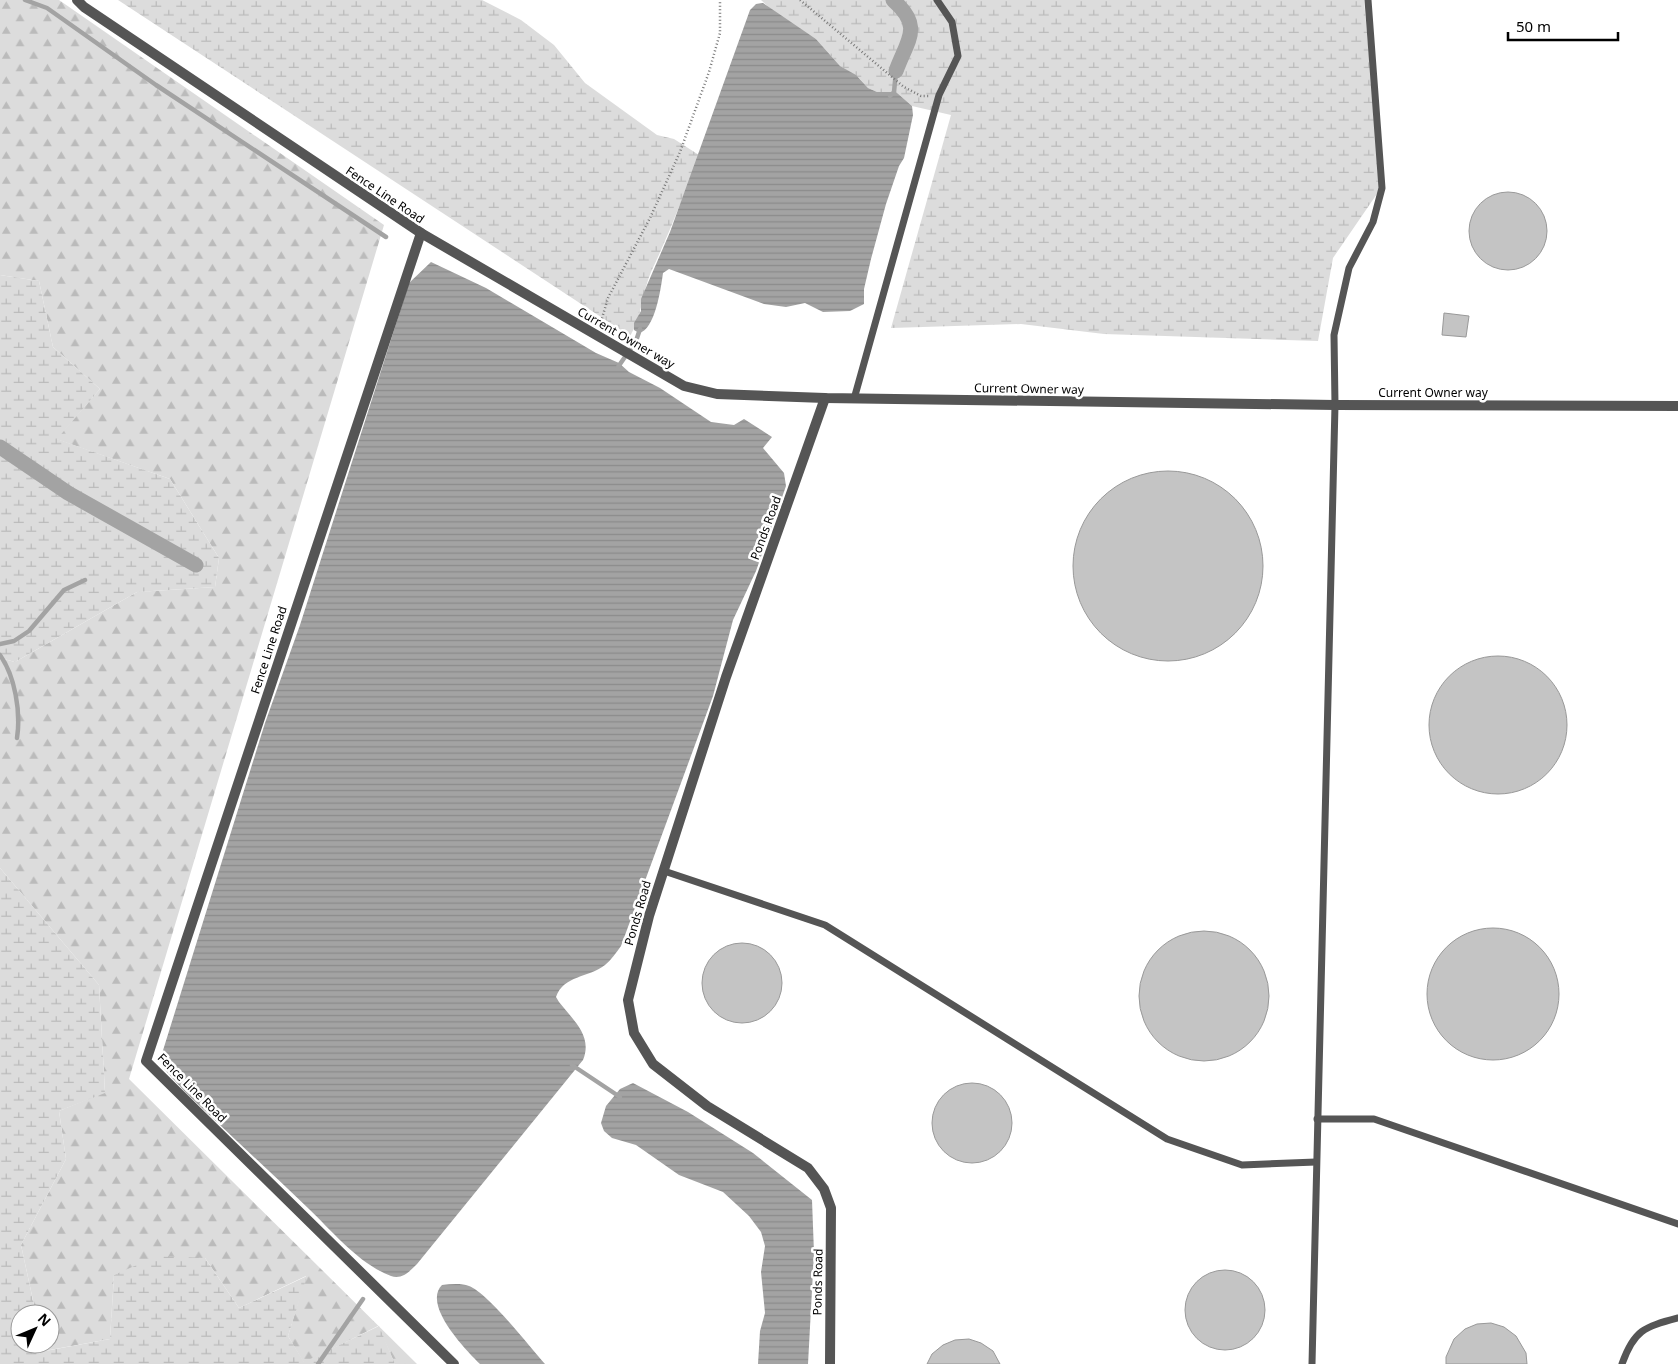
<svg xmlns="http://www.w3.org/2000/svg" width="1678" height="1364" font-family="'Noto Sans',sans-serif">
  <style>
    .forest { fill: url(#forest-firs) }
    .wetland { fill: url(#wetland-marsh) }
    .water { fill: url(#water-rules) }
    .lines { fill: none; stroke-linecap: round; stroke-linejoin: round }
    .stream { stroke: #a3a3a3; stroke-width: 4.5 }
    .canal { stroke: #a3a3a3; stroke-width: 15 }
    .building { fill: #c4c4c4; stroke: #999 }
    .path { stroke: #777; stroke-width: 2.5; stroke-dasharray: 1 2.5; stroke-linecap: butt }
    .lane { stroke: #555; stroke-width: 7 }
    .street { stroke: #555; stroke-width: 10 }
    .labels { text-anchor: middle; stroke-width: 5; stroke-linejoin: round; paint-order: stroke }
    .street-label { font-size: 12px; fill: #000; stroke: #fff }
  </style>
  <defs>
    <pattern id="forest-firs" width="22" height="20" patternUnits="userSpaceOnUse" patternTransform="scale(1.25)"><rect width="22" height="20" fill="#dcdcdc"/><path d="M5 1l3.5 6h-7zM16 11l3.5 6h-7z" fill="#bbb"/></pattern>
    <pattern id="wetland-marsh" width="20" height="14" patternUnits="userSpaceOnUse" patternTransform="scale(1.25)"><rect width="20" height="14" fill="#dcdcdc"/><path d="M1 5h8M5 5V1M11 12h8M15 12V8" fill="none" stroke="#bbb"/></pattern>
    <pattern id="water-rules" width="6" height="5" patternUnits="userSpaceOnUse" patternTransform="scale(1.25)"><rect width="6" height="5" fill="#a3a3a3"/><path d="M0 2.5h6" fill="none" stroke="#8b8b8b"/></pattern>
  </defs>
  <rect width="100%" height="100%" fill="#fff"/>
  <!-- forest -->
  <path class="forest" d="M0 0H59L384 225 129 1079 417 1364H395L378 1326 304 1363 288 1336 306 1276 239 1308 205 1258 114 1275 110 1339 44 1351 43 1344H50V1314H36L21 1245 66 1159 59 1111 105 1092 99 985 0 868V658L15 662 137 592 215 587 219 558 170 479 56 439 100 389 53 347 39 281 0 275Z"/>
  <!-- wetland -->
  <g class="wetland">
    <path d="M118 0H482L521 20 554 45 585 83 657 135 674 139 699 155C684 195 669 234 651 272 642 293 642 317 630 336Z"/>
    <path d="M761 0H1364L1381 188 1333 258 1318 341 1104 334 1021 324 891 328 951 115 912 106 896 92H877L868 88 859 78 840 66 816 39 773 11Z"/>
    <path d="M0 275 39 281 53 347 100 389 57 439 170 479 219 558 215 587 137 592 15 662 0 658Z"/>
    <path d="M0 868 99 985 105 1093 59 1111 66 1159 21 1245 36 1314H20V1344H43L45 1351 110 1339 114 1275 157 1256 205 1258 239 1308 307 1276 288 1336 304 1362 379 1326 395 1364H0Z"/>
  </g>
  <!-- water -->
  <g class="water">
    <path d="M763 3 816 39 840 66 856 75 868 88 877 92H896L912 106 913 115 904 158 899 166 886 204 871 259 864 289V304L850 311 823 312 805 303 786 307 764 304 669 269 663 273C661 288 655 330 639 333L634 330V323L641 311V299L670 232 750 10 756 4Z"/>
    <path d="M431 262 486 288 596 353 619 363 629 372 660 388 711 422 734 425 744 419 772 437 763 448 784 473 786 486 756 571 733 620 713 696 621 946C616 953 611 960 605 965 588 978 564 975 556 997L559 1002C573 1020 593 1036 583 1060L417 1264C410 1271 402 1280 391 1276 359 1264 333 1232 309 1209 268 1170 227 1132 186 1093L165 1070 160 1060 265 723 300 625 409 283Z"/>
    <path d="M633 1083 688 1112 753 1153 812 1200 814 1253 808 1364H758L760 1331 765 1313 761 1272 765 1246 761 1232 749 1216 723 1192 679 1175 636 1145 612 1138 604 1131 601 1123 606 1106 620 1089Z"/>
    <path d="M442 1285C451 1284 461 1283 469 1286 488 1293 529 1346 545 1364H480C466 1350 422 1305 442 1285Z"/>
  </g>
  <g class="lines">
    <!-- stream -->
    <g class="stream">
      <path d="M25 0 47 8 156 85 386 237"/>
      <path d="M890 96 894 92 896 71"/>
      <path d="M618 367 636 341 640 329"/>
      <path d="M0 451 2 449"/>
      <path d="M0 644 14 641 29 631 64 590 85 580"/>
      <path d="M0 655C15 676 21 712 17 738"/>
      <path d="M572 1065 620 1097"/>
      <path d="M318 1364 363 1299"/>
    </g>
    <!-- canal -->
    <g class="canal">
      <path d="M893 0C924 27 907 40 896 71"/>
      <path d="M0 447 68 493 196 565"/>
    </g>
  </g>
  <!-- building -->
  <g class="building">
    <circle cx="1508" cy="231" r="39"/>
    <path d="M1444 313 1469 316 1466 337 1442 335Z"/>
    <circle cx="1168" cy="566" r="95"/>
    <circle cx="1498" cy="725" r="69"/>
    <circle cx="1493" cy="994" r="66"/>
    <circle cx="1204" cy="996" r="65"/>
    <circle cx="742" cy="983" r="40"/>
    <circle cx="972" cy="1123" r="40"/>
    <circle cx="1225" cy="1310" r="40"/>
    <path d="M1491 1323 1504 1327 1516 1336 1526 1353 1527 1364H1446V1357L1454 1339 1465 1329 1477 1324Z"/>
    <path d="M969 1339 981 1343 993 1351 1000 1364H927L932 1354 943 1345 955 1340Z"/>
  </g>
  <g class="lines">
    <!-- path -->
    <g class="path">
      <path d="M800 0 904 87 921 96H929"/>
      <path d="M600 325 608 298 650 218 680 152 709 72 720 33V0"/>
    </g>
    <!-- lane -->
    <g class="lane">
      <path d="M854 399 939 95 958 56 952 22 937 0"/>
      <path d="M664 871 825 925 1167 1139 1242 1165 1316 1162"/>
      <path d="M1317 1119H1374L1678 1224"/>
      <path d="M1312 1364 1335 405 1334 335 1349 268 1373 222 1382 188 1368 0"/>
      <path d="M1622 1364C1634 1330 1644 1327 1678 1318"/>
    </g>
    <!-- street -->
    <g class="street">
      <path d="M77 0 84 7 421 233 146 1061 454 1364"/>
      <path d="M421 233 684 386 717 394 825 398 1335 405 1678 406"/>
      <path d="M825 398 726 677 649 916 628 1000 634 1033 653 1064 707 1106 808 1168 824 1189 831 1208 830 1364"/>
    </g>
  </g>
  <g class="labels">
    <!-- street labels -->
    <g class="street-label">
      <text transform="translate(385 195) rotate(34)" y="4">Fence Line Road</text>
      <text transform="translate(626 338) rotate(30)" y="4">Current Owner way</text>
      <text transform="translate(1029 389) rotate(1)" y="4">Current Owner way</text>
      <text x="1433" y="397">Current Owner way</text>
      <text transform="translate(766 528) rotate(-70)" y="4">Ponds Road</text>
      <text transform="translate(269 650) rotate(-72)" y="4">Fence Line Road</text>
      <text transform="translate(638 913) rotate(-74)" y="4">Ponds Road</text>
      <text transform="translate(192 1088) rotate(45)" y="4">Fence Line Road</text>
      <text transform="translate(818 1282) rotate(-89)" y="4">Ponds Road</text>
    </g>
  </g>
  <!-- north arrow -->
  <g transform="translate(35 1329) rotate(46)"><circle r="24" fill="#ffffff" stroke="#999999"/>
  <path d="M0-4L9 19L0 12L-9 19Z" fill="#000000"/>
  <text y="-8" font-size="14" font-weight="bold" text-anchor="middle" fill="#000000">N</text>
  </g>
  <!-- scale -->
  <path d="M1508 32v8h110v-8" fill="none" stroke="#000000" stroke-width="2.5"/>
  <text x="1516" y="32" font-size="15" fill="#000000" stroke="#ffffff" stroke-width="4" paint-order="stroke">50 m</text>
</svg>
